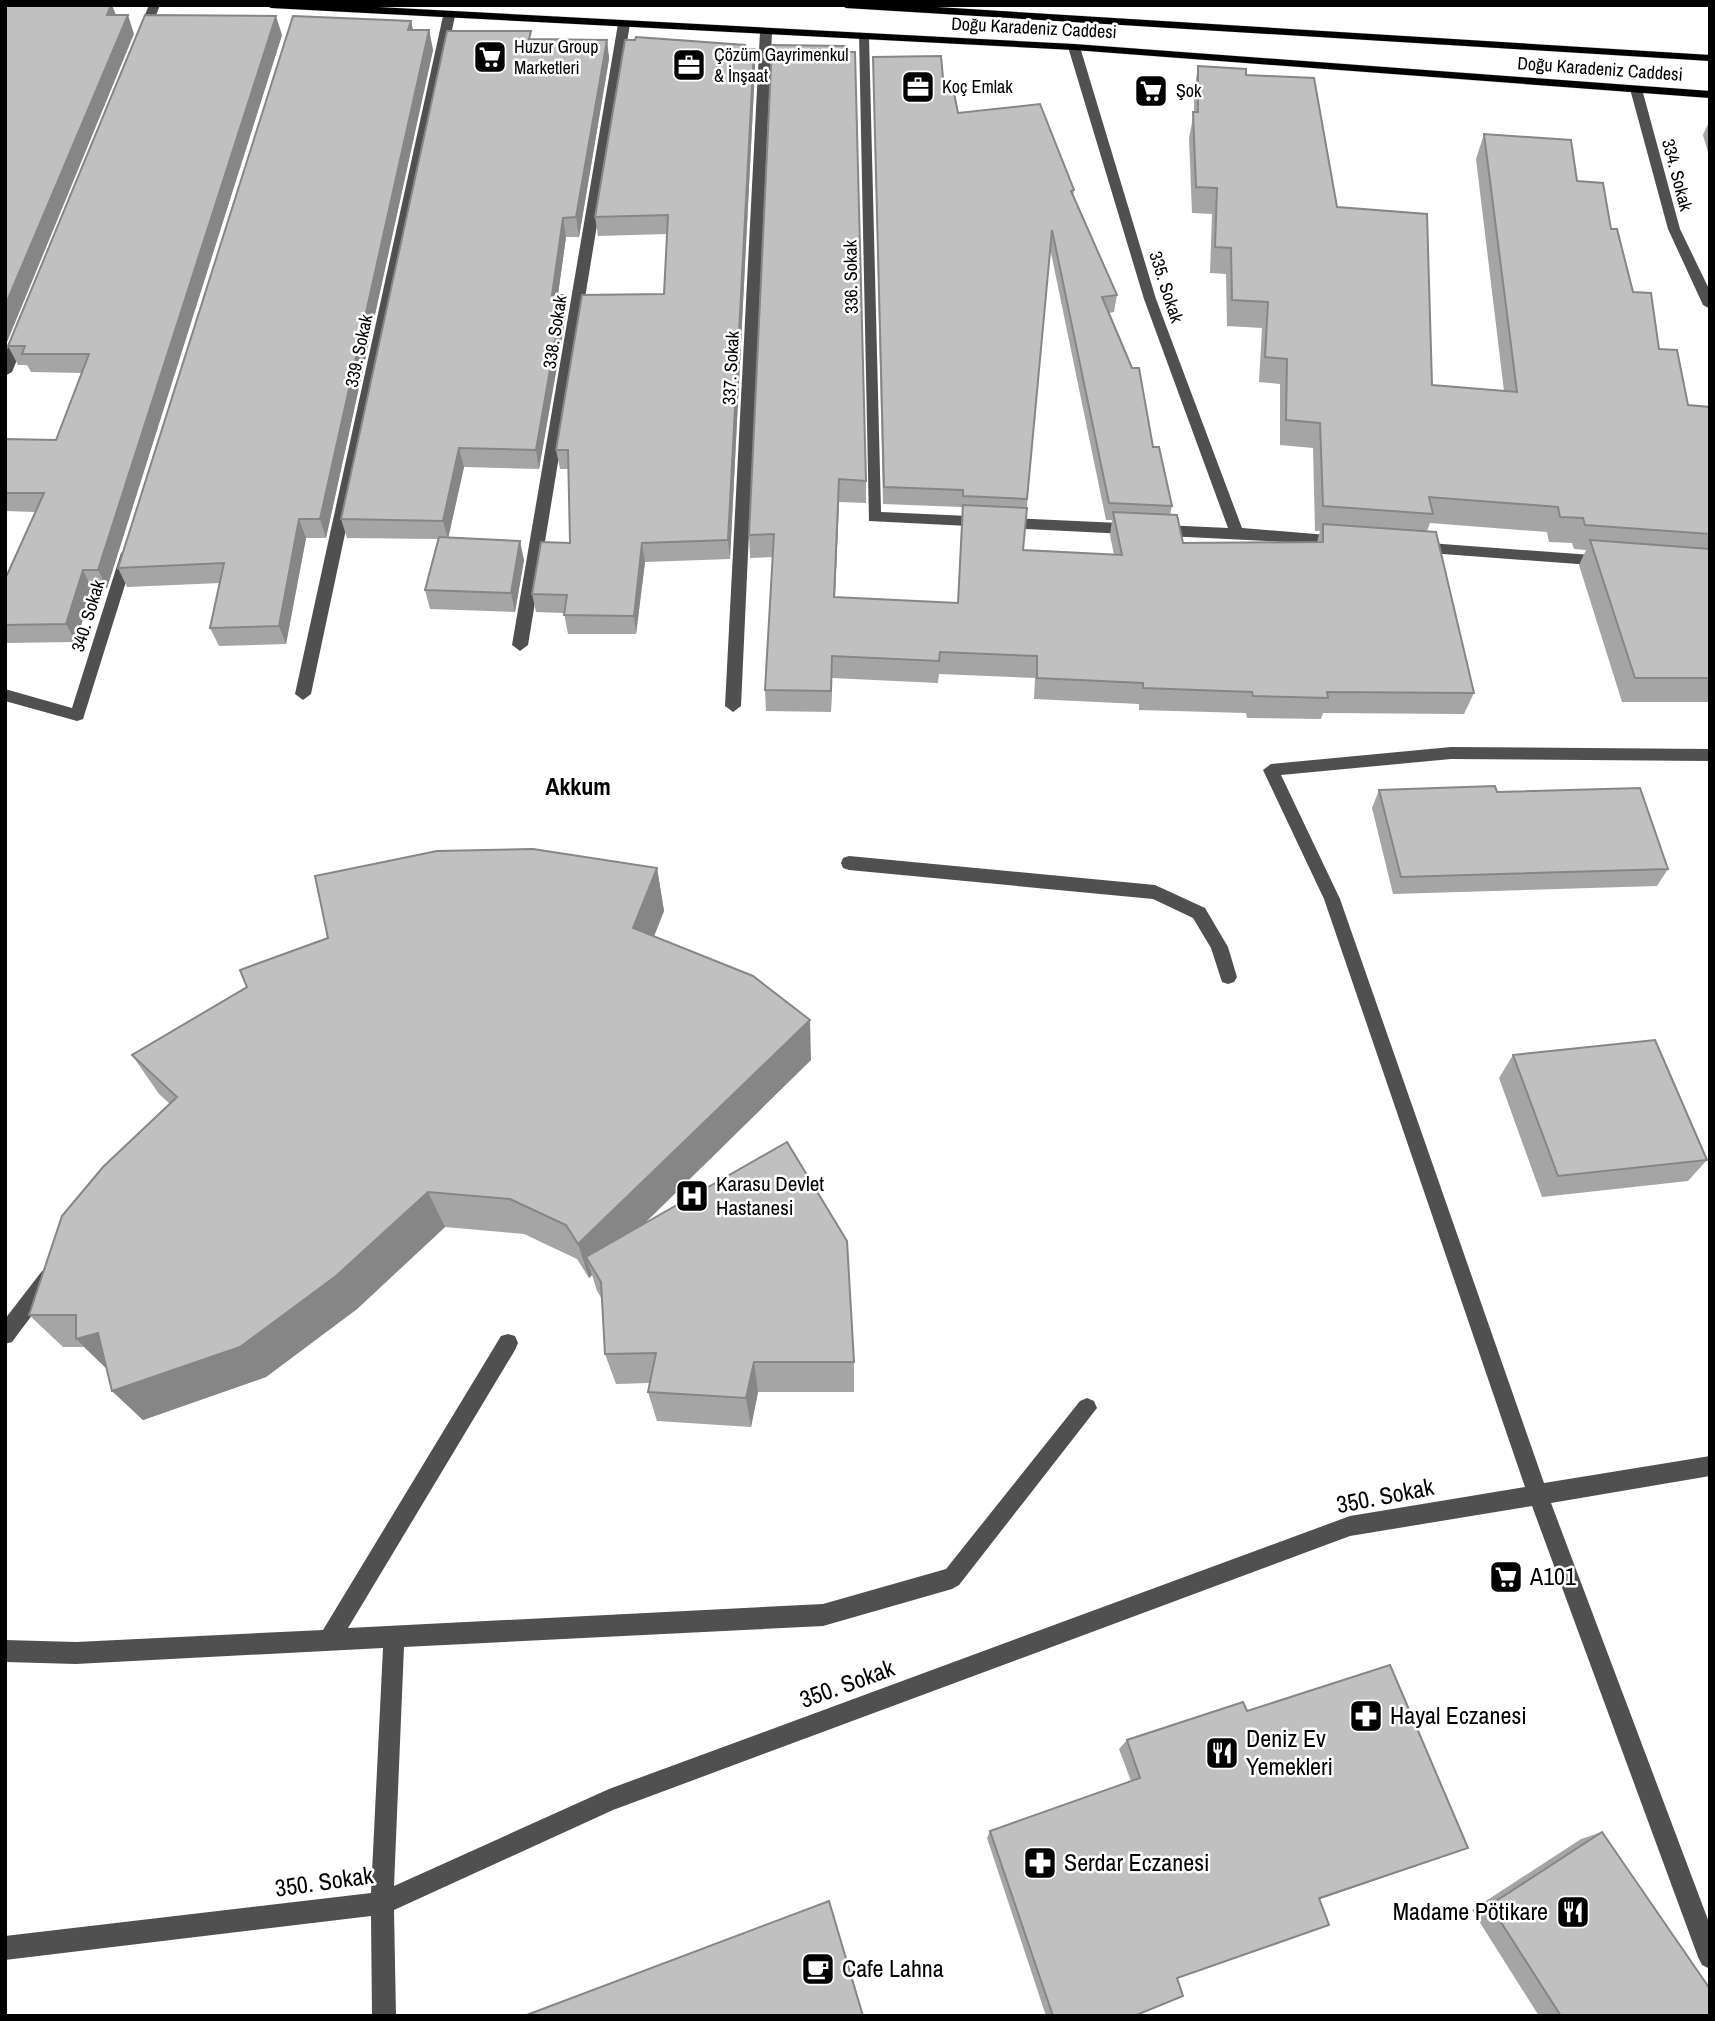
<svg xmlns="http://www.w3.org/2000/svg" width="1715" height="2021" font-family="'Archivo Narrow',sans-serif">
  <style>
    .lines { fill: none; stroke-linecap: round; stroke-linejoin: round }
    .major-casing { stroke: #dbdbdb; stroke-width: 1 }
    .minor { fill: #505050; fill-rule: evenodd }
    .major { fill: #000; fill-rule: evenodd }
    .wall { fill: #a5a5a5; fill-rule: evenodd }
    .shaded-wall { fill: #868686 }
    .building { fill: #c0c0c0; stroke: #868686; stroke-width: 2 }
    .labels { text-anchor: middle; stroke-width: 5; stroke-linejoin: round; paint-order: stroke }
    .far-street-label { font-size: 18px; fill: #000; stroke: #fff }
    .far-poi-label { font-size: 18px; fill: #000; stroke: #fff; text-anchor: start }
    .poi-label { font-size: 21px; fill: #000; stroke: #fff; text-anchor: start }
    .quarter-label { font-size: 24px; font-weight: bold; fill: #000; stroke: #fff }
    .near-street-label { font-size: 24px; fill: #000; stroke: #fff }
    .near-poi-label { font-size: 24px; fill: #000; stroke: #fff; text-anchor: start }
  </style>
  <rect width="100%" height="100%" fill="#fff"/>
  <g class="lines">
    <defs>
      <g id="major">
        <path d="M266 5H340L1074 44 1710 91V98L1074 50 271 8Z"/>
        <path d="M841 5H904L1710 55V61L846 8Z"/>
      </g>
    </defs>
    <!-- major casing -->
    <use href="#major" class="major-casing"/>
    <!-- minor -->
    <g class="minor">
      <path d="M149 5H160L149 34 139 36 137 34Z"/>
      <path d="M449 13 455 16 311 694 303 700 295 694 443 16Z"/>
      <path d="M624 21 630 24 528 645 520 651 512 645 618 24Z"/>
      <path d="M766 29 772 32 741 706 733 712 725 706 760 32Z"/>
      <path d="M859 34 869 36 881 512 1228 528 1144 299 1068 47 1074 44 1080 47 1156 299 1242 528 1340 536 1345 537 1347 541 1345 545 869 521Z"/>
      <path d="M1636 86 1642 89 1680 229 1710 291V309L1703 305 1668 229 1630 89Z"/>
      <path d="M21 329 28 333 12 372 5 376C5 362 5 335 21 329Z"/>
      <path d="M1416 542 1605 556 1612 561 1605 566 1416 552 1409 547Z"/>
      <path d="M128 548 135 553 83 719 77 721 5 701V689L72 708 121 553Z"/>
      <path d="M1451 747 1710 749V761L1451 759 1281 775 1340 899 1544 1483 1710 1456V1476L1551 1503 1710 1925V1969L1702 1965 1698 1957 1532 1506 1350 1536 613 1810 394 1910 396 2016H372L371 1916 5 1960V1936L371 1893 383 1648 76 1664 5 1662V1640L76 1642 323 1630 501 1336 508 1334 515 1336 518 1343 515 1350 348 1628 823 1604 946 1569 1080 1401 1087 1398 1094 1401 1097 1408 959 1585 952 1589 823 1626 404 1647 394 1886 609 1789 1350 1516 1525 1487 1324 899 1263 770 1271 764Z"/>
      <path d="M849 856 1155 885 1205 908 1228 947 1237 977 1234 982 1228 984 1222 982 1211 948 1193 918 1153 899 849 870 843 868 841 863 843 858Z"/>
      <path d="M49 1268 56 1271 59 1277 56 1283 12 1342 5 1344V1319L42 1271Z"/>
    </g>
    <!-- major -->
    <use href="#major" class="major"/>
  </g>
  <!-- wall -->
  <g class="wall">
    <path d="M411 21 413 30H429L433 50 326 538H306L286 644 219 646 210 628 220 583 127 587 118 568Z"/>
    <path d="M282 35 107 588 92 589 76 642 5 643V575H7L35 512 5 511V439L56 440 82 373 31 372 27 365H18L8 346Z"/>
    <path d="M532 39 607 40 609 59 579 237H566L558 295H563L566 315 539 469 464 467 448 538 524 560 515 612 430 609 425 590 438 539 347 538 341 519Z"/>
    <path d="M745 45V49H754L755 68 730 559 645 562 636 634H568L564 613 536 612 532 594 570 543 568 469H560L556 450 664 294 667 234 598 236 595 217Z"/>
    <path d="M772 45 866 481V503L839 502 835 597 958 603 962 507 883 504 873 57 944 89 958 113 1074 190 1073 197 1117 295 1114 312 1109 313 1172 506 1170 515 1183 543 1317 542 1320 531H1315L1313 448 1280 445V384L1259 382 1262 328 1227 326 1226 274 1210 273 1212 214 1192 213 1189 138 1194 112V92L1198 66 1246 75 1337 207 1432 385 1504 391 1476 159 1484 134 1577 181 1611 229 1633 292 1659 349 1688 405 1710 407V702H1622L1579 565 1586 550 1574 549 1572 543 1549 542 1547 532 1430 523 1427 531 1474 693 1464 714 1323 713 1321 719 1247 718 1246 713 1139 710V704L1034 699 1035 678 939 674 938 683 832 678 831 712 766 711 765 690 773 557 750 558 749 535ZM1050 248 1106 520H1112L1110 535 1114 555 1023 550Z"/>
    <path d="M1710 120V159L1703 135Z"/>
    <path d="M1379 790 1497 792 1668 869 1657 886 1393 894 1372 808Z"/>
    <path d="M657 868 664 911 654 936 811 1060 643 1224 854 1362V1392H758L751 1427 657 1421 648 1392 649 1383 616 1384 605 1354 602 1299 597 1291 592 1275 589 1278 577 1259 524 1234 445 1227 357 1309 266 1377 143 1420 112 1391 106 1368 84 1347H63L29 1315 170 1104 159 1094 132 1055Z"/>
    <path d="M1513 1055 1707 1160 1688 1181 1542 1197 1499 1078Z"/>
    <path d="M1247 1711 1468 1848 1319 1899 1177 1978 1134 2016H1046L987 1838 990 1831 1131 1781 1119 1749 1127 1740Z"/>
    <path d="M1602 1832 1710 2016H1539L1472 1910 1581 1839Z"/>
  </g>
  <!-- shaded-wall -->
  <g class="shaded-wall">
    <path d="M111 5H112L119 23 107 15Z"/>
    <path d="M128 15 134 34 5 347V306Z"/>
    <path d="M276 16 282 35 107 588 98 570Z"/>
    <path d="M411 21 415 41 408 30Z"/>
    <path d="M429 30 433 50 326 538 320 519Z"/>
    <path d="M607 40 609 59 579 237 576 217Z"/>
    <path d="M754 49 755 68 730 559 728 540Z"/>
    <path d="M563 218 566 237 555 315 552 295Z"/>
    <path d="M563 295 566 315 539 469 536 450Z"/>
    <path d="M459 448 464 467 448 539 443 521Z"/>
    <path d="M839 479V502L834 619V597Z"/>
    <path d="M299 519 306 538 286 644 279 626Z"/>
    <path d="M520 541 524 560 515 612 511 593Z"/>
    <path d="M642 543 645 562 636 634 634 616Z"/>
    <path d="M83 570 92 589 76 642 66 624Z"/>
    <path d="M832 656V678L831 712V691Z"/>
    <path d="M657 868 664 911 641 969 633 928Z"/>
    <path d="M810 1020 811 1060 595 1272 586 1257 592 1275 589 1278 578 1244Z"/>
    <path d="M428 1192 445 1227 357 1309 266 1377 143 1420 112 1391Z"/>
    <path d="M98 1333 108 1370 76 1339Z"/>
    <path d="M754 1362 758 1392 751 1427 746 1398Z"/>
    <path d="M1468 1848 1452 1854 1306 1904 1319 1898Z"/>
  </g>
  <!-- building -->
  <g class="building">
    <path d="M5 5H111L107 15H128L5 306Z"/>
    <path d="M145 15 276 16 98 570H83L66 624 5 625V575H7L44 493H5V439L56 440 89 354H22L25 346H8Z"/>
    <path d="M293 16 411 21 408 30H429L320 519H299L279 626 210 628 224 563 118 568Z"/>
    <path d="M447 31H531L529 39 607 40 576 217 563 218 552 295H563L536 450 459 448 443 521 341 519Z"/>
    <path d="M636 37 745 45 744 49H754L728 540 642 543 634 616 564 615 567 595 532 594 541 542 570 543 568 450H556L582 295 664 294 668 215 595 217 625 40H635Z"/>
    <path d="M772 45 845 46V52H855L866 481 839 479 834 597 958 603 963 505 1027 508 1023 550 1122 555 1113 512 1177 515 1183 543 1323 542V524L1436 532 1474 693 1327 692 1328 698 1253 696 1252 692 1143 688V683L1037 678V656L940 652 939 661 832 656 831 691 765 690 774 534 749 535Z"/>
    <path d="M941 56 944 89 953 88 958 113 1040 104 1074 190 1071 191 1117 295 1102 297 1132 368H1139L1153 447H1159L1172 506 1109 503 1052 230 1027 499 963 496V490L884 487 873 57Z"/>
    <path d="M1198 66 1246 69V75L1314 78 1337 207 1427 214 1432 385 1517 392 1484 134 1571 140 1577 181 1603 183 1611 229H1617L1633 292 1651 293 1659 349 1677 350 1688 405 1710 407V534L1585 525 1583 518 1560 517 1558 507 1429 497 1433 514 1323 506 1320 423 1286 420 1287 359 1265 357 1268 302 1232 300 1231 248 1215 247 1217 188 1196 187 1193 112H1198Z"/>
    <path d="M439 537 520 541 511 593 425 590Z"/>
    <path d="M1590 540 1710 549V678H1635Z"/>
    <path d="M1495 786 1497 792 1640 788 1668 869 1401 877 1379 790Z"/>
    <path d="M533 849 657 868 633 928 753 976 810 1020 578 1244 566 1225 510 1199 428 1192 336 1276 240 1347 112 1391 98 1333 76 1339V1315H29L62 1216 103 1167 177 1097 132 1055 247 987 240 970 328 938 315 876 437 851Z"/>
    <path d="M1655 1040 1707 1160 1558 1176 1513 1055Z"/>
    <path d="M787 1142 847 1241 854 1362H754L746 1398 648 1392 656 1353 605 1354 601 1282 586 1257Z"/>
    <path d="M1390 1665 1468 1848 1319 1898 1329 1925 1177 1978 1183 1996 1134 2016H1053L990 1831 1140 1778 1127 1740 1243 1702 1247 1711Z"/>
    <path d="M1602 1832 1710 1989V2016H1561L1490 1905Z"/>
    <path d="M829 1901 863 2016H524Z"/>
  </g>
  <!-- icons -->
  <defs>
    <symbol id="supermarket-square" viewBox="-11 -11 22 22"><rect x="-9" y="-9" width="18" height="18" rx="4" fill="#000" stroke="#fff"/><path d="M-6-5.5h2.5l.6 2H6L4.5 2H-2.5L-4.4-4H-6ZM-1.5 3.2a1.3 1.3 0 1 0 .1 0ZM3 3.2a1.3 1.3 0 1 0 .1 0Z" fill="#fff"/></symbol>
    <symbol id="office-square" viewBox="-11 -11 22 22"><rect x="-9" y="-9" width="18" height="18" rx="4" fill="#000" stroke="#fff"/><path d="M-6-3h4V-5.5h4V-3h4V5H-6ZM-1-4.5V-3h2v-1.5ZM-6 0V1H6V0Z" fill="#fff"/></symbol>
    <symbol id="hospital-square" viewBox="-11 -11 22 22"><rect x="-9" y="-9" width="18" height="18" rx="4" fill="#000" stroke="#fff"/><path d="M-5-5h3v3.5h4V-5h3V5h-3V1.5h-4V5h-3Z" fill="#fff"/></symbol>
    <symbol id="pharmacy-square" viewBox="-11 -11 22 22"><rect x="-9" y="-9" width="18" height="18" rx="4" fill="#000" stroke="#fff"/><path d="M-2-6h4v4h4v4h-4v4h-4v-4h-4v-4h4Z" fill="#fff"/></symbol>
    <symbol id="restaurant-square" viewBox="-11 -11 22 22"><rect x="-9" y="-9" width="18" height="18" rx="4" fill="#000" stroke="#fff"/><path d="M-5-6h1v4h1v-4h1v4h1v-4h1v5L-1.5 .5V6h-2V.5L-5-1ZM5-6V6H3V1.5H1.5Q1.5-4 5-6Z" fill="#fff"/></symbol>
    <symbol id="cafe-square" viewBox="-11 -11 22 22"><rect x="-9" y="-9" width="18" height="18" rx="4" fill="#000" stroke="#fff"/><path d="M-5.5-4.5H6V0H3Q3 3.5 0 3.5H-2.5Q-5.5 3.5-5.5 0ZM3-3.2v2h1.7v-2ZM-6 4.5H4V6H-6Z" fill="#fff"/></symbol>
  </defs>
  <g fill-rule="evenodd">
    <use href="#supermarket-square" x="471" y="38" width="38" height="38"/>
    <use href="#office-square" x="670" y="46" width="38" height="38"/>
    <use href="#office-square" x="899" y="68" width="38" height="38"/>
    <use href="#supermarket-square" x="1132" y="72" width="38" height="38"/>
    <use href="#hospital-square" x="673" y="1177" width="38" height="38"/>
    <use href="#supermarket-square" x="1487" y="1558" width="38" height="38"/>
    <use href="#pharmacy-square" x="1347" y="1697" width="38" height="38"/>
    <use href="#restaurant-square" x="1203" y="1734" width="38" height="38"/>
    <use href="#pharmacy-square" x="1021" y="1844" width="38" height="38"/>
    <use href="#restaurant-square" x="1554" y="1893" width="38" height="38"/>
    <use href="#cafe-square" x="799" y="1950" width="38" height="38"/>
  </g>
  <g class="labels">
    <!-- far-street labels -->
    <g class="far-street-label">
      <text transform="translate(1034 28) rotate(3)" y="6">Doğu Karadeniz Caddesi</text>
      <text transform="translate(1600 69) rotate(4)" y="6">Doğu Karadeniz Caddesi</text>
      <text transform="translate(1677 175) rotate(75)" y="6">334. Sokak</text>
      <text transform="translate(851 277) rotate(-91)" y="6">336. Sokak</text>
      <text transform="translate(1166 287) rotate(72)" y="6">335. Sokak</text>
      <text transform="translate(555 332) rotate(-81)" y="6">338. Sokak</text>
      <text transform="translate(359 351) rotate(-78)" y="6">339. Sokak</text>
      <text transform="translate(731 368) rotate(-87)" y="6">337. Sokak</text>
      <text transform="translate(88 616) rotate(-73)" y="6">340. Sokak</text>
    </g>
    <!-- far-poi labels -->
    <g class="far-poi-label">
      <text x="514" y="53">Huzur Group<tspan x="514" dy="21">Marketleri</tspan></text>
      <text x="714" y="61">Çözüm Gayrimenkul<tspan x="714" dy="21">&amp; İnşaat</tspan></text>
      <text x="942" y="93">Koç Emlak</text>
      <text x="1176" y="97">Şok</text>
    </g>
    <!-- poi labels -->
    <g class="poi-label">
      <text x="716" y="1191">Karasu Devlet<tspan x="716" dy="24">Hastanesi</tspan></text>
    </g>
    <!-- quarter labels -->
    <g class="quarter-label">
      <text x="578" y="795">Akkum</text>
    </g>
    <!-- near-street labels -->
    <g class="near-street-label">
      <text transform="translate(1385 1496) rotate(-11)" y="8">350. Sokak</text>
      <text transform="translate(847 1684) rotate(-20)" y="8">350. Sokak</text>
      <text transform="translate(324 1882) rotate(-8)" y="8">350. Sokak</text>
    </g>
    <!-- near-poi labels -->
    <g class="near-poi-label">
      <text x="1530" y="1585">A101</text>
      <text x="1390" y="1724">Hayal Eczanesi</text>
      <text x="1246" y="1747">Deniz Ev<tspan x="1246" dy="28">Yemekleri</tspan></text>
      <text x="1064" y="1871">Serdar Eczanesi</text>
      <text x="1548" y="1920" text-anchor="end">Madame Pötikare</text>
      <text x="842" y="1977">Cafe Lahna</text>
    </g>
  </g>
  <!-- border -->
  <rect width="1715" height="2021" fill="none" stroke="#000000" stroke-width="14"/>
</svg>
